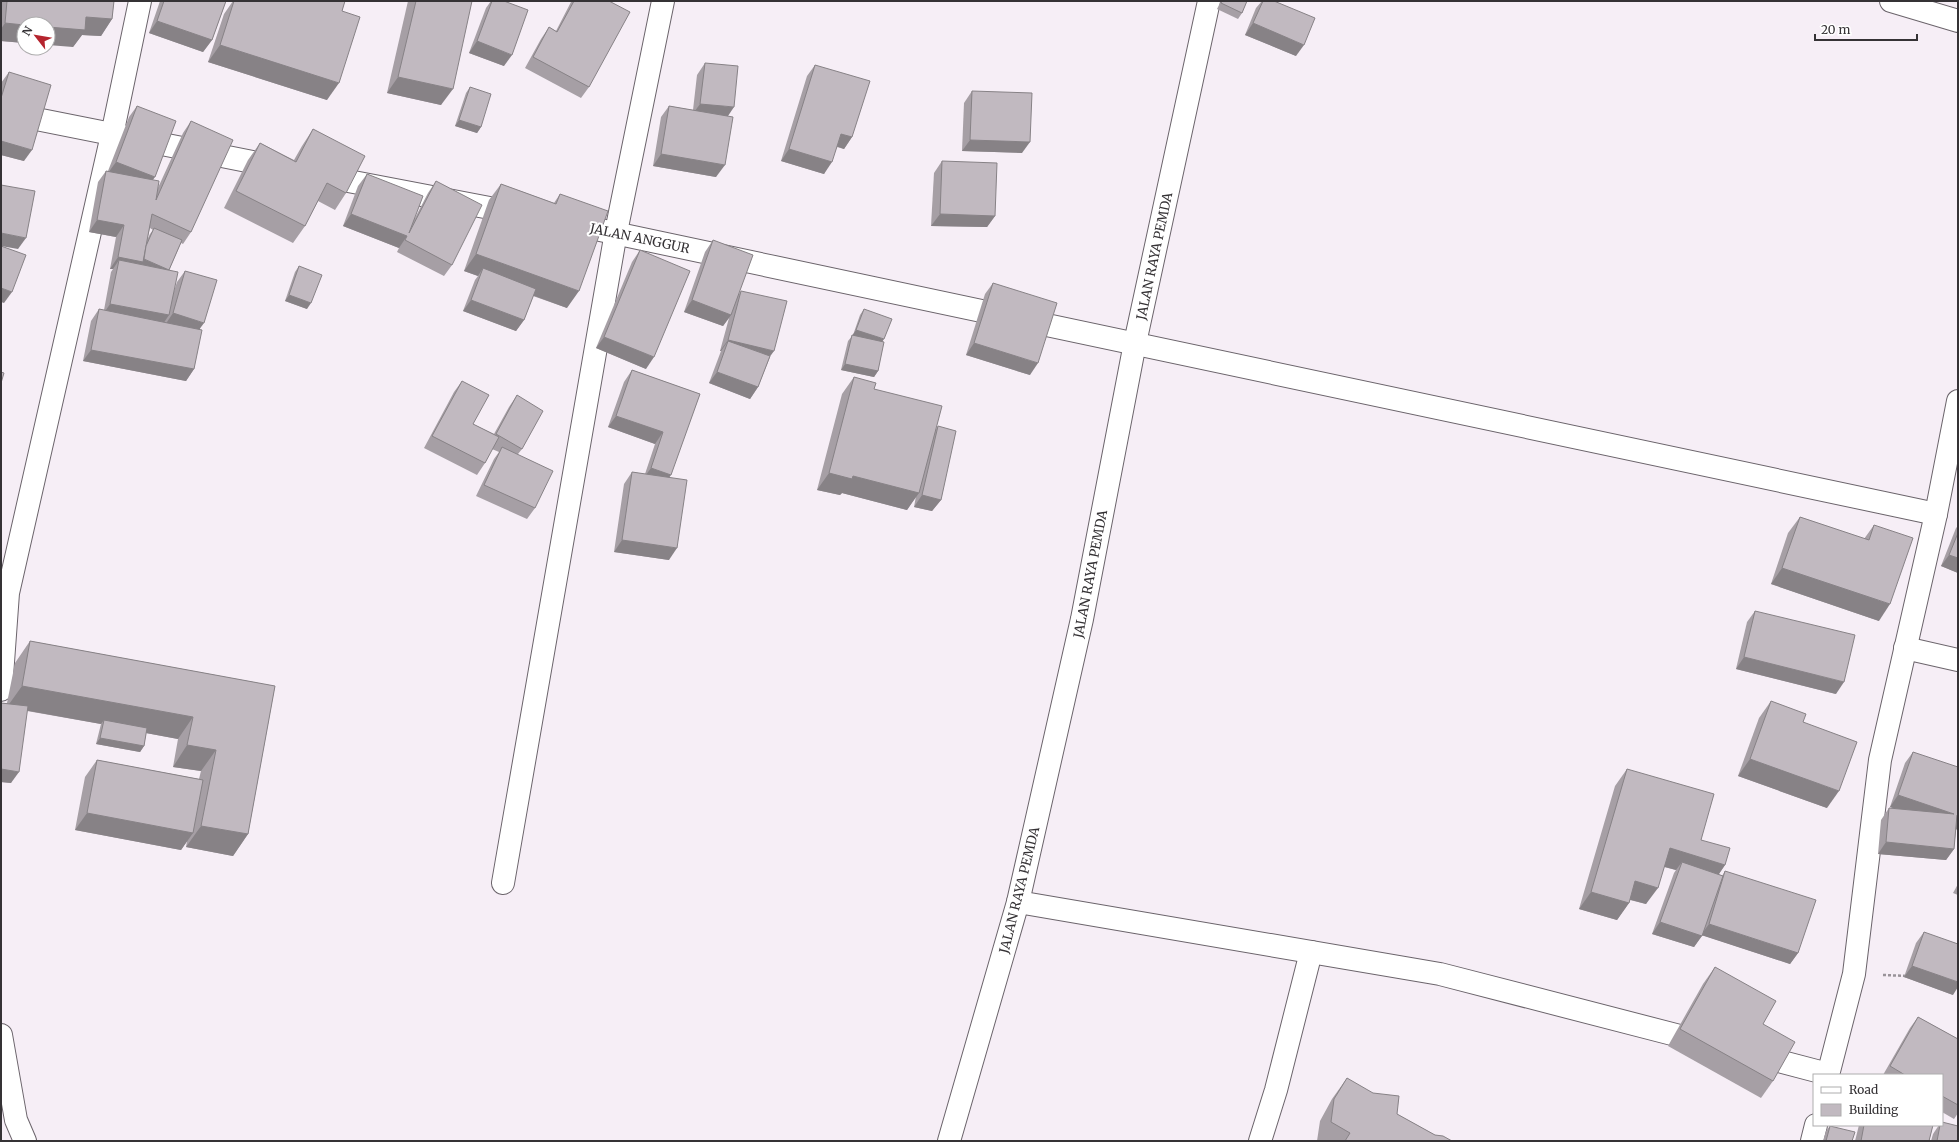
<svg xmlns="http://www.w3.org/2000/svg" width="1959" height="1142" font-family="Merriweather,serif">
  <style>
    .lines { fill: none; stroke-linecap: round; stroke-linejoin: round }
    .street-casing { stroke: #6b646b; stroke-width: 24 }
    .secondary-casing { stroke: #6b646b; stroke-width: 24 }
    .path { stroke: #999399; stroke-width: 2.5; stroke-dasharray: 3 2; stroke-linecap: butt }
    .street { stroke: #fff; stroke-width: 22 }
    .secondary { stroke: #fff; stroke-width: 22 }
    .wall { fill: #a69fa5; fill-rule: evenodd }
    .shaded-wall { fill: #878286 }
    .building { fill: #c1b9c0; stroke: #878286 }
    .labels { text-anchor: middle; stroke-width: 4; stroke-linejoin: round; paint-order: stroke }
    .street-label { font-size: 13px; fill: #353235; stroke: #fff }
  </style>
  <rect width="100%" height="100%" fill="#f6eef6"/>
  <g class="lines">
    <defs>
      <g id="street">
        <path d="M1891 1 1958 21"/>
        <path d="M1 112 277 167"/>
        <path d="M322 176 516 213"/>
        <path d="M572 224 1936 514"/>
        <path d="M1905 648 1958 660"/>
        <path d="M1 690 8 593 112 135 140 1"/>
        <path d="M503 883 616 232 663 1"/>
        <path d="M1018 902 1440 974 1703 1042"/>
        <path d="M1 1035 16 1120 25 1141"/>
        <path d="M1756 1055 1828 1074"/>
        <path d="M1828 1075 1854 974 1880 760 1936 514 1958 401"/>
        <path d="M1260 1141 1276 1090 1311 952"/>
        <path d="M1812 1141 1816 1125"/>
      </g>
      <path id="secondary" d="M949 1141 1018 902 1082 619 1135 343 1209 1"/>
    </defs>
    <!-- street casing -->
    <use href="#street" class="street-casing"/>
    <!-- secondary casing -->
    <use href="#secondary" class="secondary-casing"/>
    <!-- path -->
    <path class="path" d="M1883 975 1908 976"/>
    <!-- street -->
    <use href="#street" class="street"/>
    <!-- secondary -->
    <use href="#secondary" class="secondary"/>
  </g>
  <!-- wall -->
  <g class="wall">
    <path d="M1 1H114L112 19 101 36 82 35 73 47 24 24V43L1 41Z"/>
    <path d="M160 1H226L212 40 203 52 149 33Z"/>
    <path d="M233 1H345L342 11 327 100 208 62 224 14Z"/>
    <path d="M408 1H472L441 105 387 93Z"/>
    <path d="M491 1H504V66L469 53 486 8Z"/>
    <path d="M569 1H609L589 87 581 98 525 68 541 39 549 27 556 31 571 2Z"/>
    <path d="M1221 1H1247L1242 13 1238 19 1217 9Z"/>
    <path d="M1262 1H1274L1296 56 1245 35 1256 8Z"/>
    <path d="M705 63 728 116 716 177 653 166 661 117 669 106 693 110 697 75Z"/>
    <path d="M815 65 852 137 844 149 837 147 824 174 781 161 807 76Z"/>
    <path d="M9 72 24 161 1 155V83Z"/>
    <path d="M470 87 481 127 477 133 455 126 466 93Z"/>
    <path d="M972 91 1022 153 962 151 964 103Z"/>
    <path d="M137 106 153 180 157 190 183 133 191 121V232L183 244 181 243 169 270 173 294 177 282 185 271 200 329 194 369 186 381 83 361 91 321 99 309 104 310 111 272 113 269H110L116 237 89 232 98 182 106 171H108L129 117ZM150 228 153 230 150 234 147 240Z"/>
    <path d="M313 129 346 193 335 210 318 201 305 226 293 243 224 208 248 160 260 143 294 160 302 146Z"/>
    <path d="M942 161 995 216 987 227 931 226 934 173Z"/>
    <path d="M367 174 415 218 428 193 436 181 452 265 444 276 397 252 399 248 343 226 358 186Z"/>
    <path d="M501 184 554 203 560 194 567 308 533 296 524 320 516 331 463 311 475 280 478 276 464 271 489 200Z"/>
    <path d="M713 240 739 294 741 291 770 357 758 387 750 399 709 383 721 351H720L729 318 723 326 684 312 705 252Z"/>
    <path d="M640 250 646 369 596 348 632 262Z"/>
    <path d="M299 266 307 309 285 301 295 272Z"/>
    <path d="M993 283 1030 375 966 355 985 294Z"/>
    <path d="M864 309 883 342 878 371 874 377 841 370 848 341 853 335 860 315Z"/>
    <path d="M632 370 700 394 669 477V560L614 552 624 484 632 472 645 474 655 444 608 427 624 382Z"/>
    <path d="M854 377 874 389 936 429 938 426 941 500 932 511 914 507 916 496 907 510 842 493 840 495 817 490 842 394Z"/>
    <path d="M462 381 473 424 494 434 509 407 517 395 522 449 518 454 535 508 527 519 476 496 494 459 499 452 492 449 485 463 477 475 424 448 454 392Z"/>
    <path d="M1800 517 1864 539 1874 525 1879 621 1771 584 1788 533Z"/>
    <path d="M1958 526V573L1941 566 1956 528Z"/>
    <path d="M1755 611 1836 694 1736 669 1747 622Z"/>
    <path d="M30 641 275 686 248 834 233 856 186 847 187 841 181 850 75 830 85 777 97 760 199 779 201 771 173 767 178 739 146 733 144 746 140 752 96 744 101 724 27 711 11 783 1 782V703H7L15 663Z"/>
    <path d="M1771 701 1803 722 1827 808 1738 776 1759 718Z"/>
    <path d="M1913 752 1956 829 1954 849 1946 860 1878 854 1881 820 1889 808 1897 809 1890 807 1905 763Z"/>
    <path d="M1627 769 1701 840 1725 865 1719 874 1722 876 1725 871 1798 953 1790 964 1702 935 1694 947 1652 934 1674 873 1676 870 1664 867 1646 904 1630 900 1629 903 1617 920 1579 909 1615 786Z"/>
    <path d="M1958 884V895L1953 893Z"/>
    <path d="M1924 932 1953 995 1904 977 1916 943Z"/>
    <path d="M1715 967 1763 1024 1773 1081 1761 1098 1668 1046 1703 984Z"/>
    <path d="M1918 1017 1958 1039V1113L1954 1119 1942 1112V1075H1883L1910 1028Z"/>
    <path d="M1347 1078 1397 1114 1435 1135 1452 1141H1317L1320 1121 1332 1099Z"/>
    <path d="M1859 1125H1933L1929 1141H1855Z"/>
    <path d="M1939 1125H1942L1958 1141H1931L1933 1134Z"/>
    <path d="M1830 1126 1852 1141H1823L1826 1131Z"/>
  </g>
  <!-- shaded-wall -->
  <g class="shaded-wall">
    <path d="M86 17 112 19 101 36 82 35 73 47 48 45V27Z"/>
    <path d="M157 21 212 40 203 52 149 33Z"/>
    <path d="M5 23 24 25V43L1 41V29Z"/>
    <path d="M1253 23 1304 45 1296 56 1245 35Z"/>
    <path d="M477 41 512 55 504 66 469 53Z"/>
    <path d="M220 45 339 83 327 100 208 62Z"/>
    <path d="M398 77 453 89 441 105 387 93Z"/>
    <path d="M700 104 734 107 726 119 692 115Z"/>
    <path d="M459 120 481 127 477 133 455 126Z"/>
    <path d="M841 134 852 137 844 149 833 145Z"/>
    <path d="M970 140 1030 142 1022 153 962 151Z"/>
    <path d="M1 141 32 150 24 161 1 155Z"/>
    <path d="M789 149 832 162 824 174 781 161Z"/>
    <path d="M661 154 725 165 716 177 653 166Z"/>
    <path d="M116 162 155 177 147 188 108 173Z"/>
    <path d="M351 214 407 236 399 248 343 226Z"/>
    <path d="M940 214 995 216 987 227 931 226Z"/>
    <path d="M97 220 124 225 116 237 89 232Z"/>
    <path d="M1 233 26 238 18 249 1 246Z"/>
    <path d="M476 254 579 291 567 308 480 276 483 268 478 276 464 271Z"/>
    <path d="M118 257 141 258 169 270 119 260 113 269H110Z"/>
    <path d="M1 288 12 292 4 303 1 302Z"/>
    <path d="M289 295 311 303 307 309 285 301Z"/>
    <path d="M471 300 524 320 516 331 463 311Z"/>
    <path d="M692 300 731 315 723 326 684 312Z"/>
    <path d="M110 304 169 315 161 327 102 316Z"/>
    <path d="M173 313 204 323 196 334 165 325Z"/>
    <path d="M856 330 884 339 880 345 852 336Z"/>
    <path d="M604 337 654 357 646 369 596 348Z"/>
    <path d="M728 340 774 351 766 362 728 341 721 351H720Z"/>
    <path d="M974 343 1038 363 1030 375 966 355Z"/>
    <path d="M91 350 194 369 186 381 83 361Z"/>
    <path d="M845 364 878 371 874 377 841 370Z"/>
    <path d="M717 372 758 387 750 399 709 383Z"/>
    <path d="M616 416 663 432 655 444 608 427Z"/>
    <path d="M651 468 671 475 663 486 643 479Z"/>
    <path d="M829 473 853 476 919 493 907 510 842 493 840 495 817 490Z"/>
    <path d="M922 495 941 500 932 511 914 507Z"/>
    <path d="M622 540 677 548 669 560 614 552Z"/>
    <path d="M1949 555 1958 558V573L1941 566Z"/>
    <path d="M1782 568 1890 604 1879 621 1771 584Z"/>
    <path d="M1744 657 1844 682 1836 694 1736 669Z"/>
    <path d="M22 686 193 717 178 739 103 725 104 720 101 724 7 707Z"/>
    <path d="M100 738 144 746 140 752 96 744Z"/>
    <path d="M187 745 216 750 201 771 173 767Z"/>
    <path d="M1750 759 1839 791 1827 808 1738 776Z"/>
    <path d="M1 769 19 772 11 783 1 782Z"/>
    <path d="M1898 795 1954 814 1946 826 1890 807Z"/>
    <path d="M87 813 193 833 181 850 75 830Z"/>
    <path d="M1957 815H1958V830L1949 827Z"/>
    <path d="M201 826 248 834 233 856 186 847Z"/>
    <path d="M1886 842 1954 849 1946 860 1878 854Z"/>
    <path d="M1670 848 1725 865 1714 881 1682 862 1676 870 1658 865Z"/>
    <path d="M1635 881 1658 888 1646 904 1624 898Z"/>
    <path d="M1591 892 1629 903 1617 920 1579 909Z"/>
    <path d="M1660 922 1702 936 1694 947 1652 934Z"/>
    <path d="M1709 924 1798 953 1790 964 1701 935Z"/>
    <path d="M1912 966 1958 982V987L1953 995 1904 977Z"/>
  </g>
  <!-- building -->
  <g class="building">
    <path d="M7 1H114L112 19 86 17 85 30 48 27V24H24V25L5 23Z"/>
    <path d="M164 1H226L212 40 157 21Z"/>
    <path d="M234 1H345L342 11 360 17 339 83 220 45Z"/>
    <path d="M416 1H472L453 89 398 77Z"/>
    <path d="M492 1H504L528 10 512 55 477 41Z"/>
    <path d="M574 1H609L630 12 589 87 533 57 549 27 557 32Z"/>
    <path d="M1222 1H1247L1242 13 1221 3Z"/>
    <path d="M1263 1H1274L1315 18 1304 45 1253 23Z"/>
    <path d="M705 63 738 66 734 107 700 104Z"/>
    <path d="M815 65 870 81 852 137 841 134 832 162 789 149Z"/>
    <path d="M9 72 51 85 32 150 1 141V98Z"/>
    <path d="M470 87 491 94 481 127 459 120Z"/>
    <path d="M972 91 1032 93 1030 142 970 140Z"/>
    <path d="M137 106 176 121 155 177 116 162Z"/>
    <path d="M669 106 733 117 725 165 661 154Z"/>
    <path d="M191 121 233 140 191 232 152 214 143 262 118 257 124 225 97 220 106 171 159 181 156 200Z"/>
    <path d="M313 129 365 156 346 193 327 183 305 226 236 191 260 143 296 162Z"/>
    <path d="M942 161 997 163 995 216 940 214Z"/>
    <path d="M367 174 423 196 409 233 436 181 482 205 452 265 405 240 407 236 351 214Z"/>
    <path d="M501 184 556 204 560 194 608 211 579 291 476 254Z"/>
    <path d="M1 185 35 191 26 238 1 233Z"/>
    <path d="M154 228 182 240 169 270 144 259 146 246Z"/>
    <path d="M713 240 753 255 731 315 692 300Z"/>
    <path d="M1 246 26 255 12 292 1 288Z"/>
    <path d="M640 250 690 271 654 357 604 337Z"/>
    <path d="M119 260 178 272 169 315 110 304Z"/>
    <path d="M299 266 322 275 311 303 289 295Z"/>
    <path d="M483 268 536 289 524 320 471 300Z"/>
    <path d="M185 271 217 280 204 323 173 313Z"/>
    <path d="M993 283 1057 303 1038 363 974 343Z"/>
    <path d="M741 291 787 301 774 351 728 340Z"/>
    <path d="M99 309 202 330 194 369 91 350Z"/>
    <path d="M864 309 892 319 884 339 856 330Z"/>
    <path d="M852 335 884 342 878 371 845 364Z"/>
    <path d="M728 341 770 356 758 387 717 372Z"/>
    <path d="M632 370 700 394 671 475 651 468 663 432 616 416Z"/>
    <path d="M1 372 4 373 1 383Z"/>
    <path d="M854 377 876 383 874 389 942 406 919 493 853 476 852 479 829 473Z"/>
    <path d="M462 381 489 395 473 424 499 437 485 463 432 436Z"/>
    <path d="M517 395 543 411 522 449 496 434Z"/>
    <path d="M938 426 956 431 941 500 922 495Z"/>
    <path d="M502 447 553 471 535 508 484 485Z"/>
    <path d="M632 472 687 480 677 548 622 540Z"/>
    <path d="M1800 517 1869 540 1874 525 1913 538 1890 604 1782 568Z"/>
    <path d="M1958 533V558L1949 555Z"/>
    <path d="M1755 611 1855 635 1844 682 1744 657Z"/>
    <path d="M30 641 275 686 248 834 201 826 216 750 187 745 193 717 22 686Z"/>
    <path d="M1771 701 1806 714 1803 722 1857 742 1839 791 1750 759Z"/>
    <path d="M1 703 28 706 19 772 1 769Z"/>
    <path d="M104 720 147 728 144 746 100 738Z"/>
    <path d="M1913 752 1958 767V815H1957L1954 849 1886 842 1889 808 1954 814 1898 795Z"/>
    <path d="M97 760 203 780 193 833 87 813Z"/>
    <path d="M1627 769 1714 794 1701 840 1730 848 1725 865 1670 848 1658 888 1635 881 1629 903 1591 892Z"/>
    <path d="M1682 862 1723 876 1702 936 1660 922Z"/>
    <path d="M1725 871 1816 900 1798 953 1709 924Z"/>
    <path d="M1924 932 1958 944V982L1912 966Z"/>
    <path d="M1715 967 1776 1001 1763 1024 1795 1042 1773 1081 1680 1029Z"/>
    <path d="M1918 1017 1958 1039V1105L1942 1096V1075H1905L1890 1066Z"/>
    <path d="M1347 1078 1373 1093 1399 1096 1397 1114 1435 1135 1443 1136 1452 1141H1345L1350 1133 1331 1122 1334 1099Z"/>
    <path d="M1942 1122 1958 1126V1141H1937L1940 1125H1942Z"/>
    <path d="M1864 1125H1933L1929 1141H1861Z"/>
    <path d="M1830 1126 1855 1132 1852 1141H1826Z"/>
  </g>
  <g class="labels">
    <!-- street labels -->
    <g class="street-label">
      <text transform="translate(640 238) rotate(12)" y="5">JALAN ANGGUR</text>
      <text transform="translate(1154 256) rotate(-78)" y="5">JALAN RAYA PEMDA</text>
      <text transform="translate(1090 574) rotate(-79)" y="5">JALAN RAYA PEMDA</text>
      <text transform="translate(1019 890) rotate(-76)" y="5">JALAN RAYA PEMDA</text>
    </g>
  </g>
  <!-- border -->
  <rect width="1959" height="1142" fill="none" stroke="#353235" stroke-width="4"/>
  <!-- legend -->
  <rect x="1813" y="1074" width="130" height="52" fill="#ffffff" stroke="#aeadae"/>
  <rect x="1821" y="1087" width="20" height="6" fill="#ffffff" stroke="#aeadae"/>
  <text x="1849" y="1094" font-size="12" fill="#353235">Road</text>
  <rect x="1821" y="1104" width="20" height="12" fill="#c1b9c0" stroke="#aeadae"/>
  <text x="1849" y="1114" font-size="12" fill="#353235">Building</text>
  <!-- north arrow -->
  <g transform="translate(36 36) rotate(301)"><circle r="19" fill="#ffffff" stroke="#aeadae"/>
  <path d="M0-3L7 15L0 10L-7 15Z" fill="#b5242e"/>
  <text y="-6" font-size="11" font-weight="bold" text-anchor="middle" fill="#353235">N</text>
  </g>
  <!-- scale -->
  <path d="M1815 34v6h102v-6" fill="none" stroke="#353235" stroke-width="2"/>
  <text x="1821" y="34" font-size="12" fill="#353235" stroke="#ffffff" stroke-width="3" paint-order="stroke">20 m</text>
</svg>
